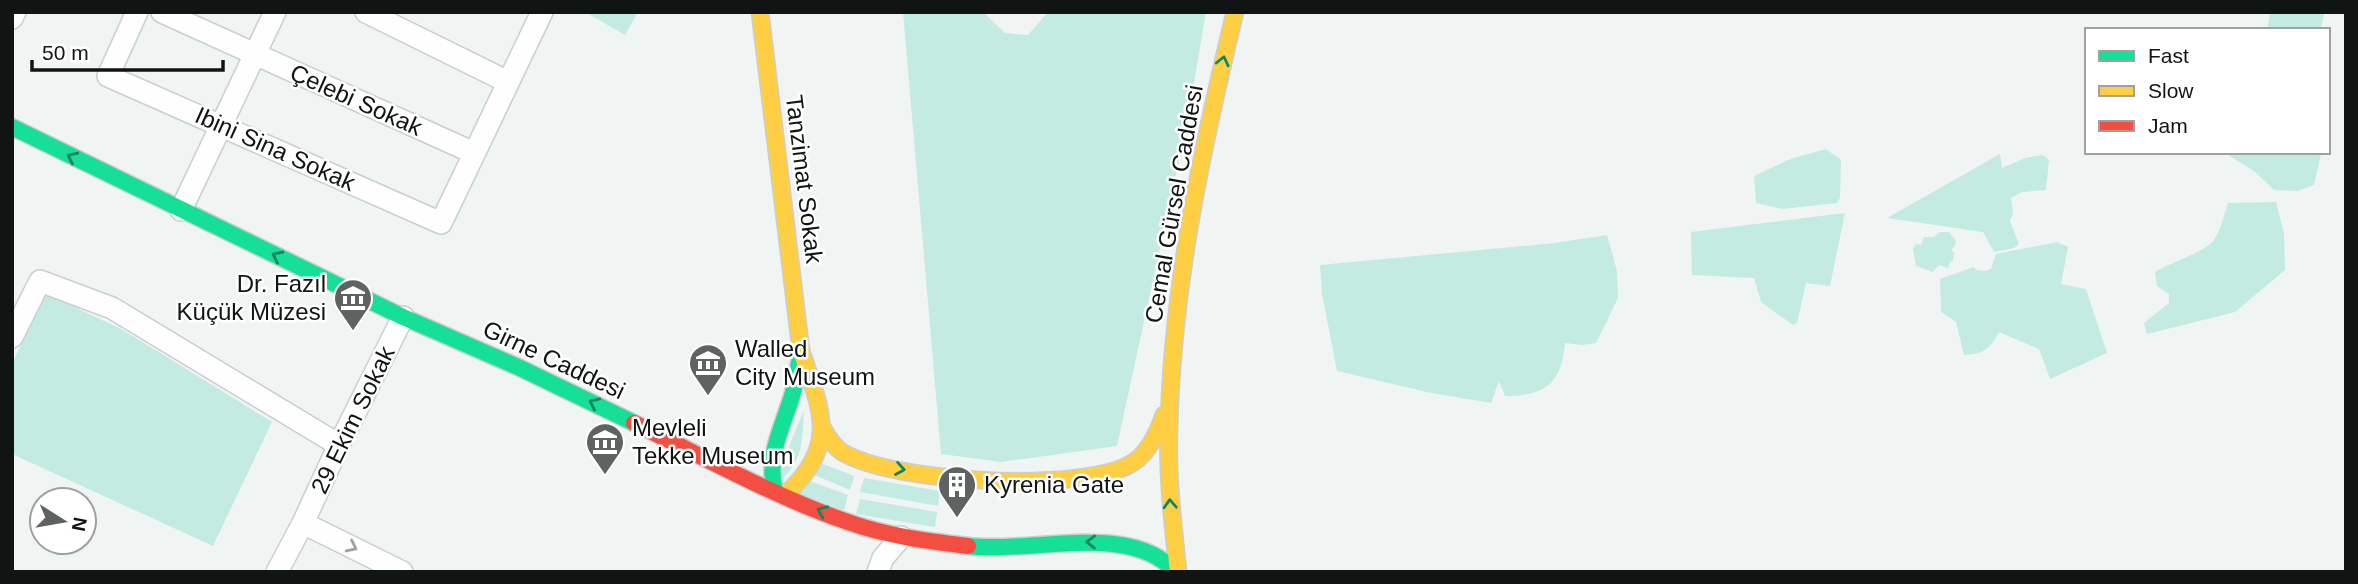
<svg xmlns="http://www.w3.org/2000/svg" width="2358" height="584" font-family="Arial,sans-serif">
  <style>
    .green { fill: #c3ebe1 }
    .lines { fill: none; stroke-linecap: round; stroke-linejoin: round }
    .street-casing { stroke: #cacece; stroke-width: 24 }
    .fast-casing { stroke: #cacece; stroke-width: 19 }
    .slow-casing { stroke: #cacece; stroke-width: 19 }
    .jam-casing { stroke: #cacece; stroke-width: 19 }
    .street { stroke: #fdfefd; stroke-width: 21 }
    .fast { stroke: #16e098; stroke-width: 16 }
    .slow { stroke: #ffcf43; stroke-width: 16 }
    .jam { stroke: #f24e42; stroke-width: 16 }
    .oneway { stroke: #13845c }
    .oneway2 { stroke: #9ea09f }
    .labels { text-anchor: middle; stroke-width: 5; stroke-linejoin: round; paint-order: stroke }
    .street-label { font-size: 24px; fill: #101413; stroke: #fff }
    .poi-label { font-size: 24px; fill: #101413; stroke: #fff; text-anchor: start }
  </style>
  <rect width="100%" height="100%" fill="#f0f5f4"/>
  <!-- green -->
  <g class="green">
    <path d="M585 12H638L625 35Z"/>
    <path d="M903 12H983L1005 33 1028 35 1048 12H1206L1187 124 1117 446 1001 462 941 454Z"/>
    <path d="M2270 12 2324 14 2321 30H2267Z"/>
    <path d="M1826 149 1841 160 1840 198 1837 203 1782 209 1756 203 1754 176 1790 159Z"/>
    <path d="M2223 152H2321V154L2314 185 2298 191 2274 190 2254 171Z"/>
    <path d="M2000 154 2002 168 2025 158 2043 155 2049 160 2046 190 2022 192 2011 198 2013 214 2010 221 2019 244 2014 248 1994 252 1983 232 1887 218Z"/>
    <path d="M2276 202 2284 234 2285 270 2235 312 2147 334 2144 323 2169 303V294L2157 286 2155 272C2171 262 2204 253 2214 240 2221 230 2224 214 2228 203Z"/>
    <path d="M1845 213 1830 286 1806 283 1797 323 1793 325 1761 302 1754 278 1692 275 1691 232Z"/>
    <path d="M1940 232H1949L1956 241 1955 246 1951 250 1954 252 1953 261 1950 262 1948 268 1939 265 1933 272 1916 266 1913 249 1916 244 1921 245 1924 237H1934Z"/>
    <path d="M1607 235 1617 271 1618 298 1596 343 1582 345 1565 343C1562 384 1544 396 1505 396L1499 381 1491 403 1431 393 1337 371 1322 294 1320 265 1555 243Z"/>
    <path d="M2057 242 2068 247 2061 284 2086 289 2107 353 2050 379 2039 349 1999 332C1990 349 1984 354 1964 355L1956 322 1941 312 1940 279 1974 267 1976 270 1985 271 1991 269 1996 254Z"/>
    <path d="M45 293 123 330 272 422 213 546 12 454V364Z"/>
    <path d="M804 410C802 442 804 460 778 483L791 441Z"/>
    <path d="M821 463 854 476 850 490 807 472Z"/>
    <path d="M864 478 940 491 938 506 860 492Z"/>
    <path d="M804 479 848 495 844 510 799 494Z"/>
    <path d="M860 499 937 512 935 527 856 514Z"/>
  </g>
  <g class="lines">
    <defs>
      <g id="street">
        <path d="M137 12 108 76 441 223 542 12"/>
        <path d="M162 12 474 153"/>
        <path d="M366 12 508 82"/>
        <path d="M12 18 15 12"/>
        <path d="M181 210 275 12"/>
        <path d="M12 337 40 281 112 308 339 445"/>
        <path d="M303 523 402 572"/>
        <path d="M277 572 303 523 339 445 403 317"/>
        <path d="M878 572 883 558 901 537"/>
      </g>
      <g id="fast">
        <path d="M12 127 403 317 518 367 634 423"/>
        <path d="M775 491C766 456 782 429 792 396 796 382 798 367 801 353"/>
        <path d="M968 546C1027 554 1133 521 1175 572"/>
      </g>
      <g id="slow">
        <path d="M760 12 801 351C822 412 839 445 785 495"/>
        <path d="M822 427C827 436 833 446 842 452 893 483 1074 492 1127 466 1147 457 1157 434 1164 415"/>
        <path d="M1178 572C1173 524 1167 476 1169 428 1172 287 1202 149 1235 12"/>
      </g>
      <path id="jam" d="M634 423C702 456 777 498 848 522 887 536 927 541 968 546"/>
    </defs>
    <!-- street casing -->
    <use href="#street" class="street-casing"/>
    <!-- fast casing -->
    <use href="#fast" class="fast-casing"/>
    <!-- slow casing -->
    <use href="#slow" class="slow-casing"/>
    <!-- jam casing -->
    <use href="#jam" class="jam-casing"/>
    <!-- street -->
    <use href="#street" class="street"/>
    <!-- fast -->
    <use href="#fast" class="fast"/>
    <!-- slow -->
    <use href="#slow" class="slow"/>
    <!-- jam -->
    <use href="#jam" class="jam"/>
  </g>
  <!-- one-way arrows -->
  <defs><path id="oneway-chevron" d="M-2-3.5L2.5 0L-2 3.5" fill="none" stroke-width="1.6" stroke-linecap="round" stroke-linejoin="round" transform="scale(1.75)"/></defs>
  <g class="oneway">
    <use href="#oneway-chevron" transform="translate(1223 61) rotate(-77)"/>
    <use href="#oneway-chevron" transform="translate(72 157) rotate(-154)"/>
    <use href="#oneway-chevron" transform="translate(277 256) rotate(-154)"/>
    <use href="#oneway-chevron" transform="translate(594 403) rotate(-155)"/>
    <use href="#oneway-chevron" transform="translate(900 469) rotate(10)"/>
    <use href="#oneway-chevron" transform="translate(1170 504) rotate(-93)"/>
    <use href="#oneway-chevron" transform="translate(822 511) rotate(-157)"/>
    <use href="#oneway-chevron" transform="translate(1091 542) rotate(-179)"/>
  </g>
  <use class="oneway2" href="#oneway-chevron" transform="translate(352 547) rotate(26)"/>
  <!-- icons -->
  <defs>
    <symbol id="museum-pin" viewBox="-11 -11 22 30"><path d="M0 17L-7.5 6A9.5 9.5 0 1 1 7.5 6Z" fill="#5e6362" stroke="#fff"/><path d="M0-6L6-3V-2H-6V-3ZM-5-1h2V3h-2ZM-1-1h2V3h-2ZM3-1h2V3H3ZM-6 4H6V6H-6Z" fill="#fff"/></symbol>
    <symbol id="building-pin" viewBox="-11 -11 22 30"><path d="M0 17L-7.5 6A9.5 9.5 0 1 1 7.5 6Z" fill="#5e6362" stroke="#fff"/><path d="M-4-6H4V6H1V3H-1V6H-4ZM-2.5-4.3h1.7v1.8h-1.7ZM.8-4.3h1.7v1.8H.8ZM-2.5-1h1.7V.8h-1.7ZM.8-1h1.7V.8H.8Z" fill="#fff"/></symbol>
  </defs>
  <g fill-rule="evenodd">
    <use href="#museum-pin" x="331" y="276" width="44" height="60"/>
    <use href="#museum-pin" x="686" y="341" width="44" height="60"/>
    <use href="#museum-pin" x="583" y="420" width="44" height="60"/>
    <use href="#building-pin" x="935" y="463" width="44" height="60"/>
  </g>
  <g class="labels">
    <!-- street labels -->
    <g class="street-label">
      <text transform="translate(356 100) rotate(24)" y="8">Çelebi Sokak</text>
      <text transform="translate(275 149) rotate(24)" y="8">Ibini Sina Sokak</text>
      <text transform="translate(804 179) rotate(83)" y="8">Tanzimat Sokak</text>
      <text transform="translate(1174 204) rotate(-80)" y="8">Cemal Gürsel Caddesi</text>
      <text transform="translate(554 360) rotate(25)" y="8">Girne Caddesi</text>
      <text transform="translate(353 420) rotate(-64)" y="8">29 Ekim Sokak</text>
    </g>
    <!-- poi labels -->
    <g class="poi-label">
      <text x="326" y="292" text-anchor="end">Dr. Fazıl<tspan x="326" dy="28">Küçük Müzesi</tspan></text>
      <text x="735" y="357">Walled<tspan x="735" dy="28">City Museum</tspan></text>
      <text x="632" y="436">Mevleli<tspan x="632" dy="28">Tekke Museum</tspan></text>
      <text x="984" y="493">Kyrenia Gate</text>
    </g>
  </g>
  <!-- border -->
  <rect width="2358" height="584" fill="none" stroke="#101413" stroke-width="28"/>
  <!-- legend -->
  <rect x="2085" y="28" width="245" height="126" fill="#ffffff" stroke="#9fa1a1" stroke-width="2"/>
  <rect x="2099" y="51" width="35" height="10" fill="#16e098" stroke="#9fa1a1" stroke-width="2"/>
  <text x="2148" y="63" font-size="21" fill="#101413">Fast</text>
  <rect x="2099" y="86" width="35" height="10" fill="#ffcf43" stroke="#9fa1a1" stroke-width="2"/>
  <text x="2148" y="98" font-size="21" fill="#101413">Slow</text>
  <rect x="2099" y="121" width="35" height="10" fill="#f24e42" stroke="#9fa1a1" stroke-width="2"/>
  <text x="2148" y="133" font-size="21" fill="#101413">Jam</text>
  <!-- north arrow -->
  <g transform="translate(63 521) rotate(101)"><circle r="33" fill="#ffffff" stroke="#9fa1a1" stroke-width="2"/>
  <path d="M0-5L12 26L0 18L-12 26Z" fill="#5e6362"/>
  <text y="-10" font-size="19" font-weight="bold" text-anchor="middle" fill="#101413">N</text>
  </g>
  <!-- scale -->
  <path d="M32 60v10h191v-10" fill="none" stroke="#101413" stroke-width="3.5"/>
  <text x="42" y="60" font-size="21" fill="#101413" stroke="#ffffff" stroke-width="5" paint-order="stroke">50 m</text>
</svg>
